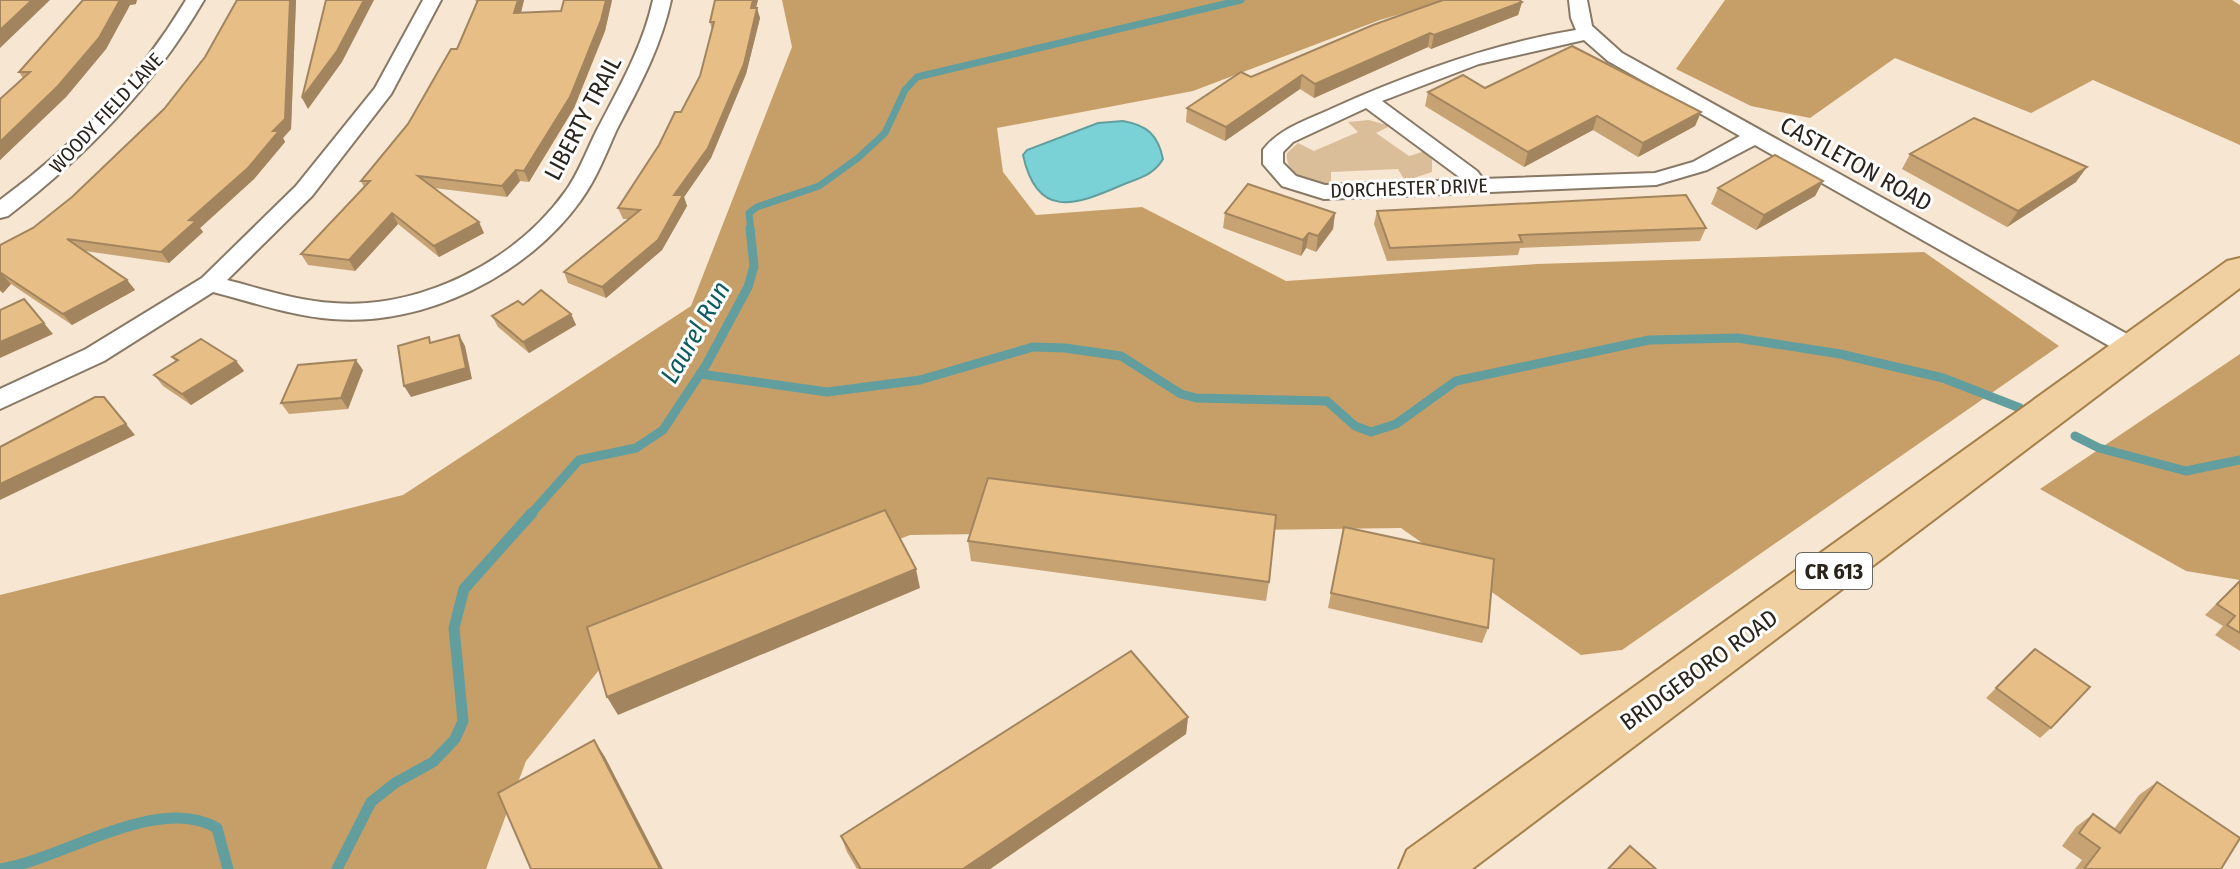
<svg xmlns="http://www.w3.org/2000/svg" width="2240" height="869" font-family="'Fira Sans Condensed',sans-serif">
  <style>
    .green { fill: #dabe99 }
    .forest { fill: #c69f68 }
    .water { fill: #7ad2d6; stroke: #629e9e; stroke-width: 2 }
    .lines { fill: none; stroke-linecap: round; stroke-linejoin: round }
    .stream-far2 { stroke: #629e9e; stroke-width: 7 }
    .stream-far1 { stroke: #629e9e; stroke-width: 9 }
    .stream { stroke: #629e9e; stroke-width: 11 }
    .minor-casing { stroke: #887966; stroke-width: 4 }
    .primary-casing { stroke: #a47f49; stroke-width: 4 }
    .minor { fill: #fff; fill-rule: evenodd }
    .primary { fill: #f0d0a0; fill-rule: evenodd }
    .wall { fill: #c7a373 }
    .shaded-wall { fill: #a2855e }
    .building { fill: #e7be86; stroke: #a2855e; stroke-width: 2 }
    .labels { text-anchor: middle; stroke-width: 6; stroke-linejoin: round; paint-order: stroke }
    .far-street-label { font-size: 20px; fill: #2a241c; stroke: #fff }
    .shield { fill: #fff; stroke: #6a6660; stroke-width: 2 }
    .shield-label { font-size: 22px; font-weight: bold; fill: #2a241c }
    .street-label { font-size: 24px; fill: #2a241c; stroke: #fff }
    .water-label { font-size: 26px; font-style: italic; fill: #0c5b5e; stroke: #fff }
  </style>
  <rect width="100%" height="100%" fill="#f7e6d1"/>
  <!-- green -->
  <path class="green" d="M1369 120 1390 126 1376 133 1409 156 1425 151 1432 159V172L1405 181 1398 169 1331 172V184C1313 182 1284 176 1287 153L1298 143 1314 151 1358 132 1348 122Z"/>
  <!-- forest -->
  <g class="forest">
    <path d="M782 0H1449L1380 20 1193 91 997 128 1003 172 1036 215 1142 207 1286 281 1537 264 1924 252 2059 346 1622 650 1581 655 1401 528 910 535 615 650 526 761 486 869H0V595L403 495 691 306 792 47Z"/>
    <path d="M1725 0H2232L2240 5V145L2093 80 2031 113 1895 58 1810 118 1751 106 1676 69Z"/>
    <path d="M2240 354V580L2186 571 2040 489Z"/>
  </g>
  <!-- water -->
  <path class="water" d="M1123 121C1147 125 1158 135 1163 159 1153 176 1138 178 1122 185 1074 206 1037 219 1023 155L1027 150 1098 123Z"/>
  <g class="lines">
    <!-- stream-far2 -->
    <path class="stream-far2" d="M751 230 749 213 757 207 819 186 858 158 885 133 905 90 917 77 1241 0"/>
    <!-- stream-far1 -->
    <g class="stream-far1">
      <path d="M700 374 827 392 920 380 1033 347 1065 348 1121 356 1181 394 1196 398 1327 401 1355 426 1371 432 1396 424 1456 381 1649 340 1738 338 1840 354 1943 378 2020 408"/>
      <path d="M2075 436 2099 448 2186 471 2240 460"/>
      <path d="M530 515 579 460 636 448 663 430 706 365 748 287 754 266 750 228"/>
    </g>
    <!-- stream -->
    <g class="stream">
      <path d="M0 869C64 859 158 793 217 828L228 869"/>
      <path d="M337 869 371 802 395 783 433 762 455 739 463 721 454 628 464 589 532 513"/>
    </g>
    <defs>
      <g id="minor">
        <path d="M186 0H204C153 87 87 155 8 216L0 218V200C75 145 138 80 186 0Z"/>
        <path d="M423 0H441L391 94 312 196 227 280C262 289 297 301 333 303 419 310 515 262 565 192 579 173 587 149 598 128 620 86 643 46 653 0H671C661 47 639 87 617 129 606 153 597 178 581 200 528 275 424 327 332 319 291 316 252 302 213 292L104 361 0 409V389L86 349 202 278 296 186 375 88Z"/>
        <path d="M1569 0H1587L1592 26 1622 53 2145 344 2148 350 2145 356H2127L1755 145 1707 170 1656 185 1324 199 1282 186 1263 164V150C1278 129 1307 120 1331 109 1409 74 1491 44 1576 30L1571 18ZM1584 40 1608 61 1740 136 1693 162 1655 173 1483 179 1477 171 1382 101 1479 64ZM1366 108 1462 179 1463 180 1325 185 1296 176 1283 163V152L1293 142Z"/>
      </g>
      <path id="primary" d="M2240 258V288L1472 869H1399L1407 850 2227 261Z"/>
    </defs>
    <!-- minor casing -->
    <use href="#minor" class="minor-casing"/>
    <!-- primary casing -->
    <use href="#primary" class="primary-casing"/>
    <!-- minor -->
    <use href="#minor" class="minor"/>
    <!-- primary -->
    <use href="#primary" class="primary"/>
  </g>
  <!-- wall -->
  <g class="wall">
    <path d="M83 0 136 4 130 5 106 49 66 97 0 160V99L23 78 19 72Z"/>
    <path d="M237 0H296L291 129 283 138 285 142 254 179 200 228 203 232 169 263 85 251 127 280 135 290 72 325 11 284 3 293 0 291V245L33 228 72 197 164 109 205 57Z"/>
    <path d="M475 0H524L521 13 561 11 564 0H612L605 31 574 108 529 182 520 181 507 197 434 188 484 233 439 257 398 224 355 271 308 265 301 254 364 187 361 181 408 124 457 49 477 3Z"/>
    <path d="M715 0H758L756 8 760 18 746 74 711 158 684 197 687 206 662 250 606 298 568 283 564 272 628 219H623L618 208 681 112 700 76 712 30 710 22Z"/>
    <path d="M1522 2 1518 15 1431 49 1428 47 1314 98 1300 89 1225 141 1186 122 1187 108 1251 77Z"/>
    <path d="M1485 88 1701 112 1695 126 1638 157 1593 130 1524 167 1425 106 1428 92Z"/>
    <path d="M1910 154 2076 182 2007 227 1902 169Z"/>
    <path d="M1823 181 1815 196 1756 230 1711 204 1718 188Z"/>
    <path d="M1377 211 1706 228 1700 241 1520 248 1518 255 1387 261 1374 224Z"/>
    <path d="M1225 213H1335L1333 229 1316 252 1306 248 1301 256 1223 228Z"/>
    <path d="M571 314 576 325 529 353 498 327 492 316Z"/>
    <path d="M172 357 236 361 244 371 191 405 163 386 154 375 176 362Z"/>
    <path d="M363 370 348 409 289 414 281 403Z"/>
    <path d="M1344 527 1488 628 1482 643 1328 608Z"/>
    <path d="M968 541 1269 582 1266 601 971 561Z"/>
    <path d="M2240 580V651L2215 635 2223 626 2205 615Z"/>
    <path d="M2035 649 2051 728 2040 738 1986 698Z"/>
    <path d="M1188 717 1186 734 990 869H857L847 852 841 836Z"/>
    <path d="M2157 782 2221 869H2075L2082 860 2062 846 2076 827 2093 814 2114 829 2139 795Z"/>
  </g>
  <!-- shaded-wall -->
  <g class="shaded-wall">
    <path d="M32 0H50L0 48V30Z"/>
    <path d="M120 0H137L136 4 130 5 106 49 66 97 0 160V142Z"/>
    <path d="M290 0H296L291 129 283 138 285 142 254 179 200 228 203 232 169 263 161 252 189 220 273 131Z"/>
    <path d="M364 0H374L342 62 308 109 302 98Z"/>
    <path d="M518 0H524L518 24 514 13Z"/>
    <path d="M606 0H612L605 31 574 108 529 182 524 171Z"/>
    <path d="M753 0H758L753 18 751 8Z"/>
    <path d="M1522 2 1518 15 1431 49 1434 35Z"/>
    <path d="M757 8 760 18 746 74 711 158 684 197 687 206 662 250 606 298 602 287 674 195Z"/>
    <path d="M1430 33 1428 47 1314 98 1315 84Z"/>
    <path d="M1302 75 1300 89 1225 141 1226 127Z"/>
    <path d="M1701 112 1695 126 1638 157 1643 143Z"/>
    <path d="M1597 116 1593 130 1524 167 1528 152Z"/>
    <path d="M2087 167 2076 182 2007 227 2018 211Z"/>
    <path d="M516 170 520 181 507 197 502 186Z"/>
    <path d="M1823 181 1815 196 1756 230 1764 215Z"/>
    <path d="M392 213 398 224 355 271 349 260Z"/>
    <path d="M1335 213 1333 229 1316 252 1318 236Z"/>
    <path d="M479 222 484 233 439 257 434 246Z"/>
    <path d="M1309 233 1306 248 1301 256 1303 240Z"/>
    <path d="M1 273 11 284 3 293 0 290V274Z"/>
    <path d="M127 280 135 290 72 325 63 314Z"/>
    <path d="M24 299 53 334 0 358V342Z"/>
    <path d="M571 314 576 325 529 353 523 342Z"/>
    <path d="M459 335 465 346 472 379 411 397 404 386Z"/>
    <path d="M356 360 363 370 348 409 341 398Z"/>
    <path d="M236 361 244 371 191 405 182 394Z"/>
    <path d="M113 408 135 435 0 500V484Z"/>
    <path d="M916 569 920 588 618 715 607 697Z"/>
    <path d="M1188 717 1186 734 990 869H963Z"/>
    <path d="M594 740 605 757 663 869H660Z"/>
  </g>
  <!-- building -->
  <g class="building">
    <path d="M0 0H32L0 30Z"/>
    <path d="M83 0H120L99 38 58 86 0 142V99L30 72H19Z"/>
    <path d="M237 0H290L285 119 273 131H279L248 168 189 220 196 221 161 252 67 239 127 280 63 314 1 273 0 274V245L33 228 72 197 164 109 205 57Z"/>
    <path d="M326 0H364L337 51 302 98Z"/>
    <path d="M478 0H518L514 13 561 11 564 0H606L601 20 570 97 524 171 516 170 502 186 418 176 479 222 434 246 392 213 349 260 301 254 370 181H361L408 124 451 49H457Z"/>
    <path d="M715 0H753L751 8H757L744 64 708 148 674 195H683L658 240 602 287 564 272 640 210 618 208 659 145 675 112H681L700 76 714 22H710Z"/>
    <path d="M1443 0H1519L1522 2 1434 35 1430 33 1315 84 1302 75 1226 127 1187 108 1241 72 1251 77 1373 25Z"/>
    <path d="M1572 46 1701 112 1643 143 1597 116 1528 152 1428 92 1463 75 1485 88Z"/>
    <path d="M1974 118 2087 167 2018 211 1910 154Z"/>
    <path d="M1775 155 1823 181 1764 215 1718 188Z"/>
    <path d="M1248 184 1335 213 1318 236 1309 233 1303 240 1225 213Z"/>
    <path d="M1686 195 1706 228 1519 235 1522 242 1390 248 1377 211Z"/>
    <path d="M541 290 571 314 523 342 492 316 518 301 523 305Z"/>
    <path d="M24 299 44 323 0 342V310Z"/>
    <path d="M459 335 466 368 404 386 398 346 429 337 430 343Z"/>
    <path d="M201 339 236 361 182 394 154 375 178 360 172 357Z"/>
    <path d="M356 360 341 398 281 403 298 365Z"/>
    <path d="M95 397H104L126 424 0 484V447Z"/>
    <path d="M988 478 1276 515 1269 582 968 541Z"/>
    <path d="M885 510 916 569 607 697 587 627Z"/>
    <path d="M1344 527 1494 559 1488 628 1331 593Z"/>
    <path d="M2240 581V633L2227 625 2235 616 2217 604Z"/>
    <path d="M2035 649 2090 687 2051 728 1996 688Z"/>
    <path d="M1131 651 1188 717 963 869H861L841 836Z"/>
    <path d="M594 740 660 869H531L498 793Z"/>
    <path d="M2157 782 2240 838 2221 869H2084L2100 848 2079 833 2093 814 2120 833Z"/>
    <path d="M1630 846 1656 869H1608Z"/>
  </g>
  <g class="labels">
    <!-- far-street labels -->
    <g class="far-street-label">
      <text transform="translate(106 113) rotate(-47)" y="7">WOODY FIELD LANE</text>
      <text transform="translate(1409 188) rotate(-2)" y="7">DORCHESTER DRIVE</text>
    </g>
    <!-- shield labels -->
    <rect class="shield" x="1796" y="553" width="76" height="36" rx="6"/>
    <g class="shield-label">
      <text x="1834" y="579">CR 613</text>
    </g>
    <!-- street labels -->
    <g class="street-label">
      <text transform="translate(583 118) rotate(-62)" y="8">LIBERTY TRAIL</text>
      <text transform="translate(1856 164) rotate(29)" y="8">CASTLETON ROAD</text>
      <text transform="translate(1699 670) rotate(-36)" y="8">BRIDGEBORO ROAD</text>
    </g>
    <!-- water labels -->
    <g class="water-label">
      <text transform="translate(695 332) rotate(-60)" y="9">Laurel Run</text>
    </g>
  </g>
</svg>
